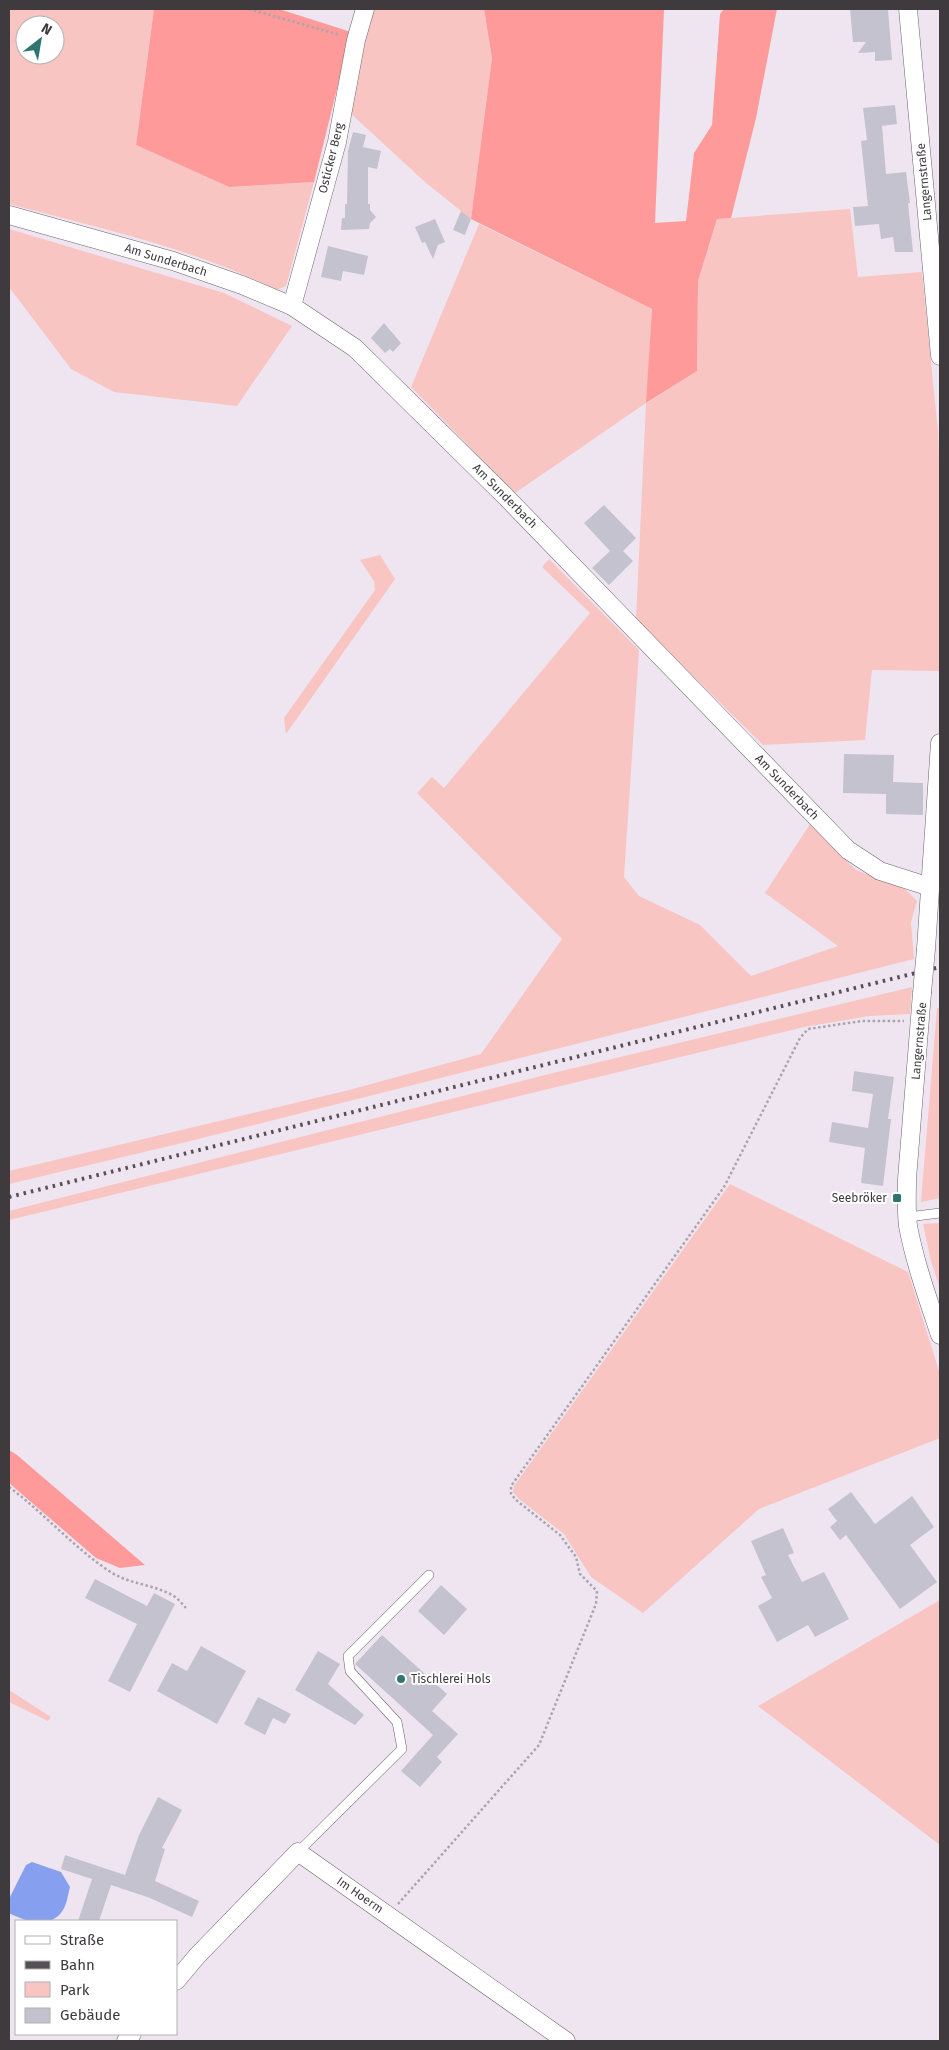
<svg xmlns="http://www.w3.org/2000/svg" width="949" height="2050" font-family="'Fira Sans',sans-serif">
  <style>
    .green { fill: #f8c5c3; fill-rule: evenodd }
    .forest { fill: #fe9a99 }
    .water { fill: #86a0ef }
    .building { fill: #c5c2cf }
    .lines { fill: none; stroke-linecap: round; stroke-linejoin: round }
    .service-casing { stroke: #6c646d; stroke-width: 10 }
    .minor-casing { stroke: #6c646d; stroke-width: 19 }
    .path { stroke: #aba4ac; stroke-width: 2.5; stroke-dasharray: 2.5 2.5; stroke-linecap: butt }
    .service { stroke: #fff; stroke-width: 9 }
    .minor { stroke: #fff; stroke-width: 18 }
    .rail { stroke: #555055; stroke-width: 4; stroke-dasharray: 2.5 5; stroke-linecap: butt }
    .minor-bridge-casing { stroke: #6c646d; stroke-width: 19; stroke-linecap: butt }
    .minor-bridge { stroke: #fff; stroke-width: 18 }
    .poi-dot { fill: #2d756e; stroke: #fff; stroke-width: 2 }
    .labels { text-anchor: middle; stroke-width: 4; stroke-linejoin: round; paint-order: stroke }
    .street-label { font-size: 12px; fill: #3e3a3e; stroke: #fff }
    .poi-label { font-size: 12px; fill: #3e3a3e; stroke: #fff; text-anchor: end }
  </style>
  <rect width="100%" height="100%" fill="#efe5f0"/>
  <!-- green -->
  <g class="green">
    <path d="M9 9H154L136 145 229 187 314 182 286 286 277 290C193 248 99 228 9 204ZM25 25H55V55H25Z"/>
    <path d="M373 9H484L492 58 471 219 425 182 348 111Z"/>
    <path d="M850 209 858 277 922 272 938 432 940 488V671L872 670 865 740 763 745 636 620 646 403 515 493 411 387 479 224 652 309 647 403 697 371 698 281 717 219Z"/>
    <path d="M9 229 224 293 292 326 237 406 114 392 71 369 9 287Z"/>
    <path d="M380 555 395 579 286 734 284 718 375 590 374 581 360 560Z"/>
    <path d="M549 559 639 650 624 877 639 896 700 925 751 976 838 946 765 893 810 824 856 870 904 888 917 901 911 922 914 959 186 1142 9 1184V1171L349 1090 481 1054 562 939 417 793 432 777 444 788 590 613 542 567Z"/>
    <path d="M912 987 910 1014 870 1016 804 1027 9 1220V1211L545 1075Z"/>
    <path d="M937 1008H940V1198L921 1202Z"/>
    <path d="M730 1184 908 1272 940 1374V1438L759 1509 643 1613 591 1577 564 1534 519 1499 513 1492 514 1486Z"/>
    <path d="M940 1223V1289L931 1261 923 1224Z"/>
    <path d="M940 1600V1845L758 1706Z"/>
    <path d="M9 1690 51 1717 48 1721 9 1702Z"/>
  </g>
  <!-- forest -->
  <g class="forest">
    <path d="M154 9H279L351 32 314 182 229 187 136 145Z"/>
    <path d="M484 9H664L655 223 686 221 694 153 712 125 720 14 724 9H777L756 118 731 218 717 219 698 281 697 371 646 403 652 309 471 219 492 58Z"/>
    <path d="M9 1450 17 1455 145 1565 120 1568 96 1558 9 1483Z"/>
  </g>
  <!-- water -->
  <path class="water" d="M32 1862 61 1872 70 1887C68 1894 67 1904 63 1910 51 1930 24 1921 9 1913V1899L26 1865Z"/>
  <!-- building -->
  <g class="building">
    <path d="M850 9H888L892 60 875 61V52L858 53 866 42H853Z"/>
    <path d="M895 105 897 124 882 126 886 174 906 172 910 203H908L913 252H895L893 237 881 239 879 224 855 226 853 207 868 206 861 141 867 140 863 108Z"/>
    <path d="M353 132 366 135 363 147 381 151 377 169 368 167V204H370V210L376 217 370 223 369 229 341 230 342 218H345V204H347L348 151Z"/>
    <path d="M461 211 471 219 465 235 453 230Z"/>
    <path d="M435 219 445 242 438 245 433 259 425 242 422 243 415 227Z"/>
    <path d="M328 246 368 256 364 275 343 271 341 281 321 277Z"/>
    <path d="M384 323 401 343 393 352 390 349 385 353 371 338Z"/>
    <path d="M604 505 636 538 623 551 633 561 609 585 592 568 610 551 584 523Z"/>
    <path d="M844 754 894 755 893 782 923 783V815L886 814V794L843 793Z"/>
    <path d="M854 1071 894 1077 888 1119H891L883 1186 861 1183 865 1148 829 1142 832 1122 868 1128 873 1094 852 1091Z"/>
    <path d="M851 1492 875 1524 912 1496 934 1527 910 1545 937 1582 900 1609 846 1535 840 1540 830 1527 837 1521 828 1509Z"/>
    <path d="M783 1528 794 1553 788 1555 802 1582 824 1572 849 1619 815 1637 808 1625 777 1642 758 1606 772 1598 761 1577 766 1575 751 1541Z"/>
    <path d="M95 1579 147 1606 154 1593 175 1604 130 1692 108 1681 137 1624 85 1598Z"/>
    <path d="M441 1585 467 1609 444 1635 418 1611Z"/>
    <path d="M382 1635 447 1694 432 1711 458 1734 437 1757 442 1762 420 1787 401 1771 433 1735 355 1664Z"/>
    <path d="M201 1646 246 1671 217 1724 157 1691 172 1663 187 1671Z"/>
    <path d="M318 1651 340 1664 328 1684 364 1715 355 1725 295 1690Z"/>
    <path d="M258 1697 291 1714 285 1724 273 1718 265 1735 244 1724Z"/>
    <path d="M158 1797 182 1810 162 1848 165 1849 155 1881 199 1901 192 1917 150 1898 111 1885 99 1921H78L92 1879 61 1869 65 1855 125 1875 139 1835Z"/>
  </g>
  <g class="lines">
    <defs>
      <g id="service">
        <path d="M908 1217 940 1213"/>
        <path d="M298 1852 402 1749 397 1722 350 1671 348 1656 429 1575"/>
      </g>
      <g id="minor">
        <path d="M908 9 940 356"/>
        <path d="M9 215 173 261 242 285 292 306 355 348 505 496 848 850 880 871 930 887"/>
        <path d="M292 306 337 142 356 40 365 9"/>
        <path d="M926 949 940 743"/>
        <path d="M922 993 907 1179C907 1194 906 1210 908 1226 915 1263 928 1299 940 1335"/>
        <path d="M176 1981 197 1956 298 1852 566 2041"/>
        <path d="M126 2041 132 2034"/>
      </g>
    </defs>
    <!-- service casing -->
    <use href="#service" class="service-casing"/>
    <!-- minor casing -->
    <use href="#minor" class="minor-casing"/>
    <!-- path -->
    <g class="path">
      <path d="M249 9 340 35"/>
      <path d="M9 1487C44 1513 72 1546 109 1571 128 1584 152 1584 172 1595 178 1598 182 1604 186 1608"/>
      <path d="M398 1904 539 1745 596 1604 597 1591 580 1574 576 1557 560 1535 516 1500 511 1494V1486L724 1187 800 1038 808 1029 862 1021H904"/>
    </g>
    <!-- service -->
    <use href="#service" class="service"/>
    <!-- minor -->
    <use href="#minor" class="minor"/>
    <!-- rail -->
    <path class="rail" d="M9 1197 940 967"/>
    <defs>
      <path id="minor-bridge" d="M922 993 926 949"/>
    </defs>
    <!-- minor-bridge casing -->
    <use href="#minor-bridge" class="minor-bridge-casing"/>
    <!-- minor-bridge -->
    <use href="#minor-bridge" class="minor-bridge"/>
  </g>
  <!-- markers -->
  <g class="poi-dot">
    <rect x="892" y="1193" width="10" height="10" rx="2.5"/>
    <circle cx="401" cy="1679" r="5"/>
  </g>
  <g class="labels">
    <!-- street labels -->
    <g class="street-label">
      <text transform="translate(331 158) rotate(-76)" y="4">Osticker Berg</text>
      <text transform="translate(924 182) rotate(-95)" y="4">Langernstraße</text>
      <text transform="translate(166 260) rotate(17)" y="4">Am Sunderbach</text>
      <text transform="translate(505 496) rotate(45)" y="4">Am Sunderbach</text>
      <text transform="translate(787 787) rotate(46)" y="4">Am Sunderbach</text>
      <text transform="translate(919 1041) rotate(-85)" y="4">Langernstraße</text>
      <text transform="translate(360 1895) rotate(35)" y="4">Im Hoerm</text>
    </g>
    <!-- poi labels -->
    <g class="poi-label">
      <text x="887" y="1202">Seebröker</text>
      <text x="411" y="1683" text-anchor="start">Tischlerei Hols</text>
    </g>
  </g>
  <!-- border -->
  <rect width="949" height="2050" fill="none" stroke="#3e3a3e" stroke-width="20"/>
  <!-- legend -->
  <rect x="15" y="1920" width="162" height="115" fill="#ffffff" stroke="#b2b0b2"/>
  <rect x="25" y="1936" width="25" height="8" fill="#ffffff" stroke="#b2b0b2"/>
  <text x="60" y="1945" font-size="15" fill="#3e3a3e">Straße</text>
  <rect x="25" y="1961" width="25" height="8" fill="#555055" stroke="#b2b0b2"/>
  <text x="60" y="1970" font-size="15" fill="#3e3a3e">Bahn</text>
  <rect x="25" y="1982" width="25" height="15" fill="#f8c5c3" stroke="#b2b0b2"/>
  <text x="60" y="1995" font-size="15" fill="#3e3a3e">Park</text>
  <rect x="25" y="2008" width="25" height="15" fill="#c5c2cf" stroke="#b2b0b2"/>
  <text x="60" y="2020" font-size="15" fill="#3e3a3e">Gebäude</text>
  <!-- north arrow -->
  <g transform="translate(40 40) rotate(31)"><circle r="24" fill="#ffffff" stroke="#b2b0b2"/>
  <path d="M0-4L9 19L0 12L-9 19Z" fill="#2d756e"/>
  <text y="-8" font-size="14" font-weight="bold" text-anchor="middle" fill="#3e3a3e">N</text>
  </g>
</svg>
